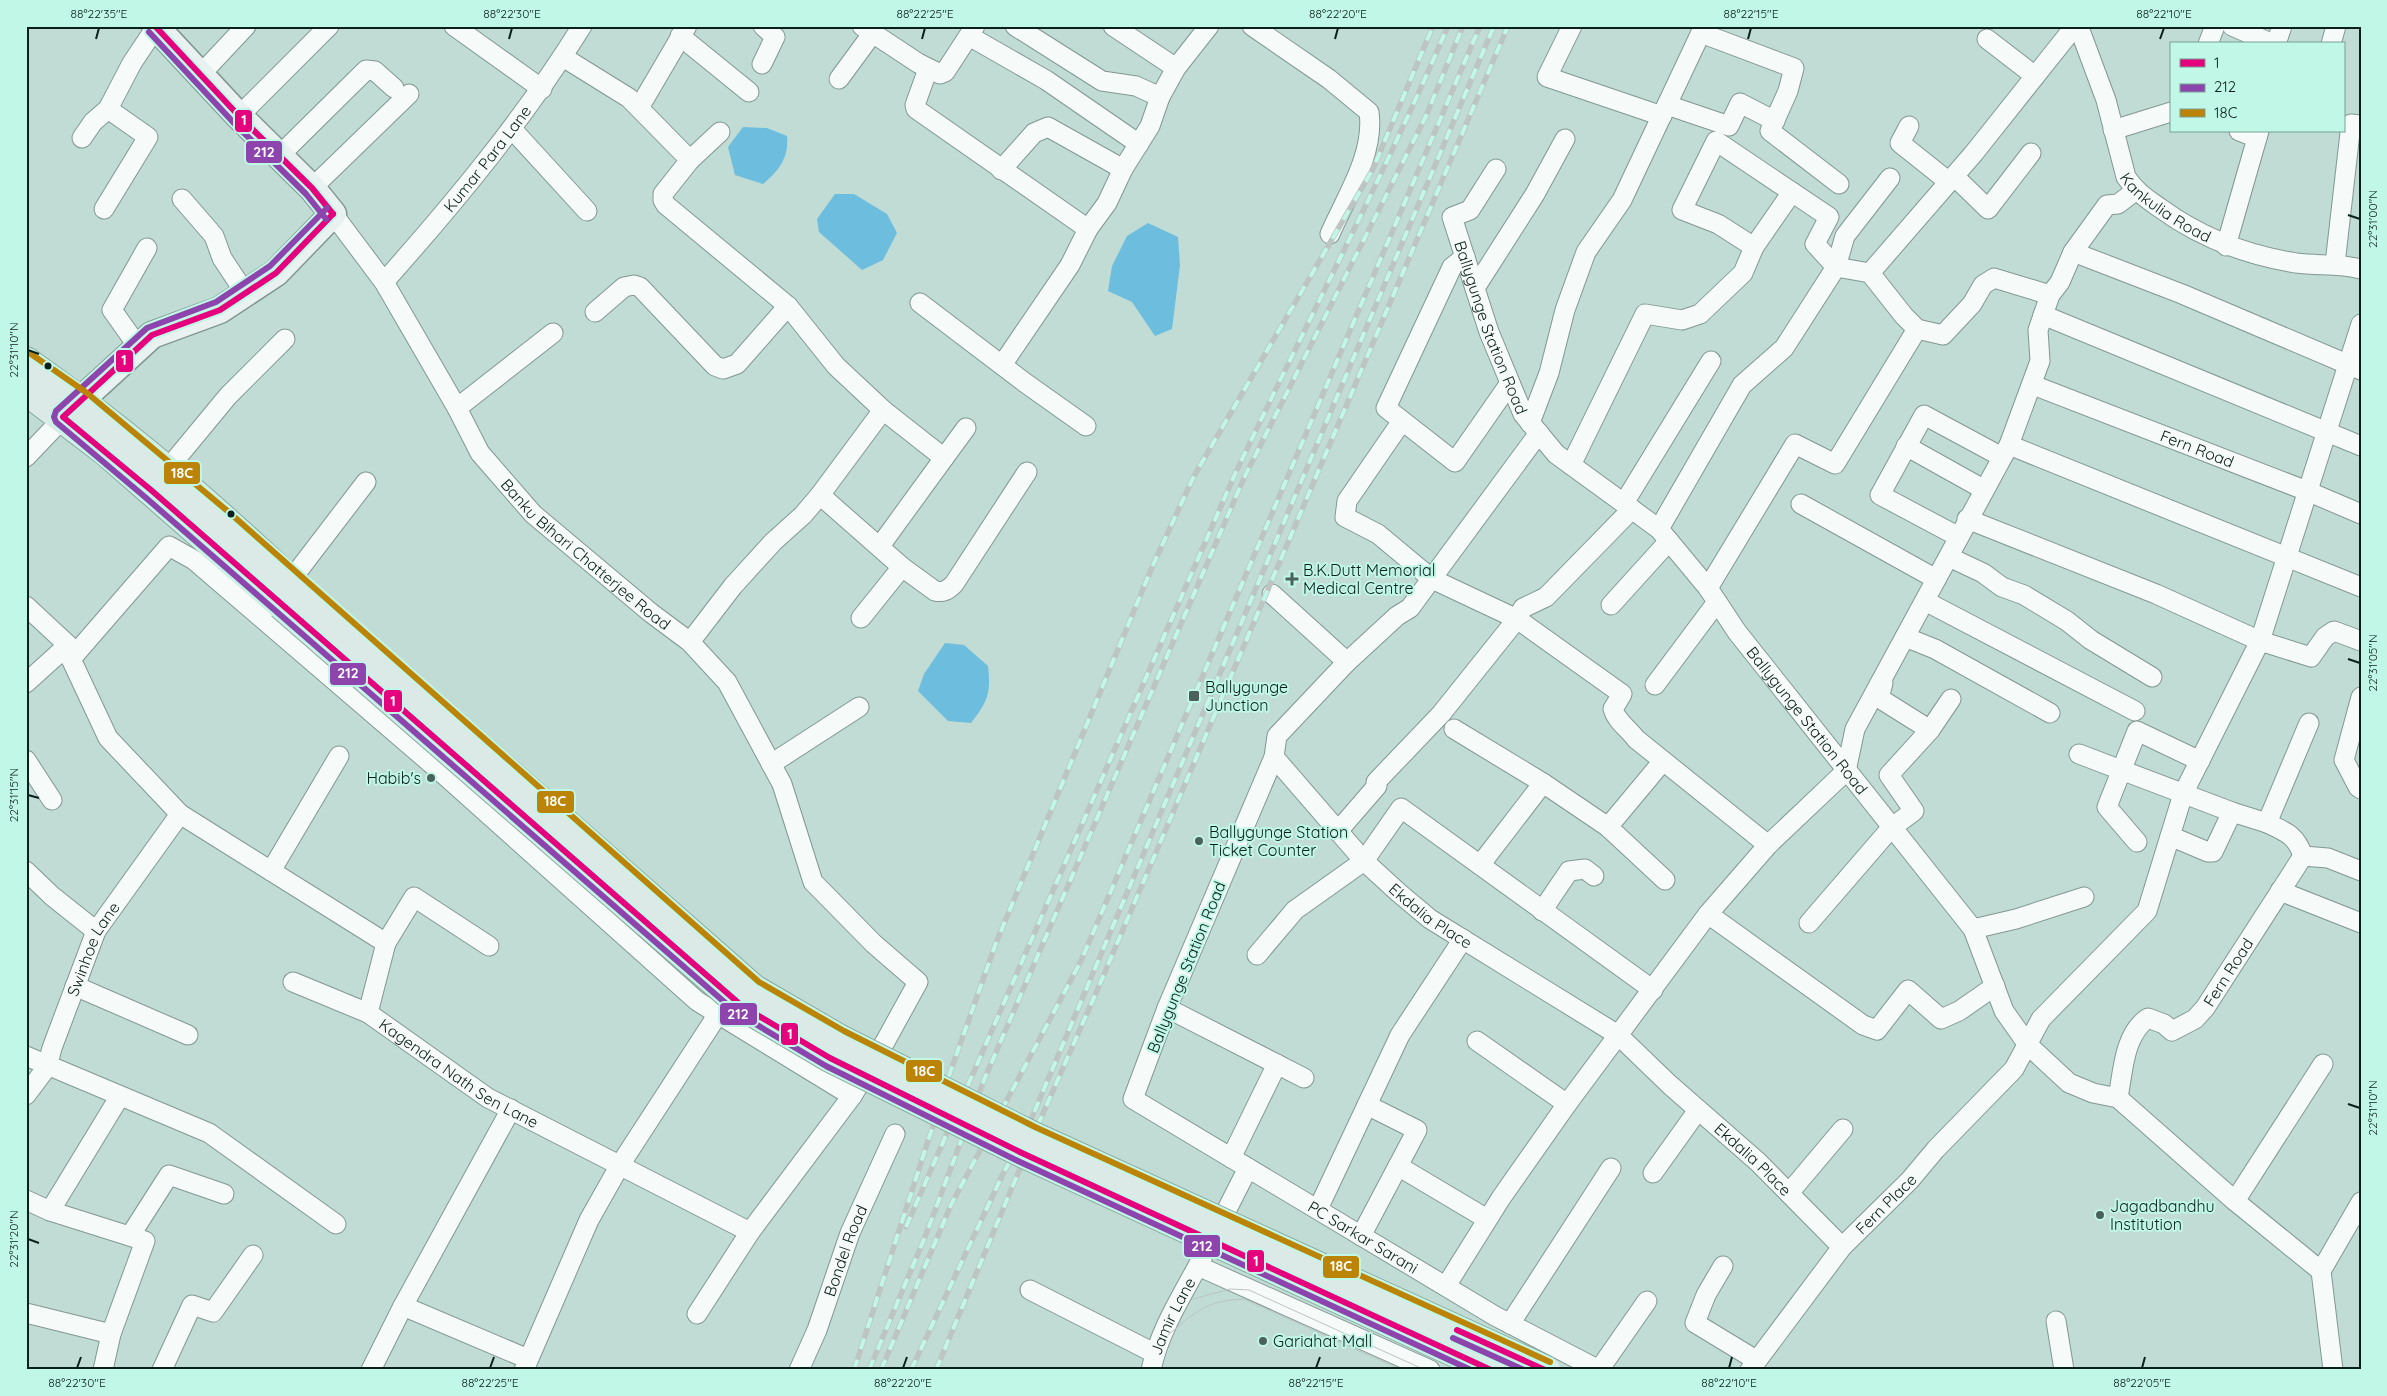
<svg xmlns="http://www.w3.org/2000/svg" width="2387" height="1396" font-family="Quicksand,sans-serif">
  <style>
    .water { fill: #6dbdde }
    .lines { fill: none; stroke-linecap: round; stroke-linejoin: round }
    .street-casing { stroke: #829892; stroke-width: 21 }
    .secondary-casing { stroke: #829892; stroke-width: 29 }
    .primary-casing { stroke: #87a8a0; stroke-width: 30 }
    .street { stroke: #f6faf9; stroke-width: 19 }
    .secondary { stroke: #e9f2f0; stroke-width: 26 }
    .primary { stroke: #dceae7; stroke-width: 28 }
    .tram { stroke: #bdc5c3; stroke-width: 1 }
    .rail-casing { stroke: #bdc5c3; stroke-width: 5.5 }
    .rail { stroke: #c0f7e6; stroke-width: 4; stroke-dasharray: 11; stroke-linecap: butt }
    .primary-bridge-casing { stroke: #87a8a0; stroke-width: 30; stroke-linecap: butt }
    .primary-bridge { stroke: #dceae7; stroke-width: 28 }
    .bus-1-casing { stroke: #c0f7e6; stroke-width: 10 }
    .bus-2-casing { stroke: #c0f7e6; stroke-width: 10 }
    .bus-3-casing { stroke: #c0f7e6; stroke-width: 10 }
    .bus-1 { stroke: #e5007d; stroke-width: 6 }
    .bus-2 { stroke: #8e44ad; stroke-width: 6 }
    .bus-3 { stroke: #bc8406; stroke-width: 6 }
    .ticks { fill: none; stroke: #0a201a; stroke-width: 2 }
    .bus-dot { fill: #0a201a; stroke: #c0f7e6; stroke-width: 2 }
    .poi-dot { fill: #4a625b; stroke: #c0f7e6; stroke-width: 2 }
    .labels { text-anchor: middle; stroke-width: 4; stroke-linejoin: round; paint-order: stroke }
    .street-label { font-size: 16px; fill: #0a201a; stroke: #c0f7e6 }
    .poi-label { font-size: 16px; fill: #0a201a; stroke: #c0f7e6; text-anchor: start }
    .line-badge { stroke: #c0f7e6; stroke-width: 2 }
    .badge-label { font-size: 14px; text-anchor: middle; font-weight: bold; fill: #fff }
    .neatline { fill: none; stroke: #0a201a; stroke-width: 2 }
    .ticks-label { font-size: 12px; text-anchor: middle; fill: #0a201a }
  </style>
  <rect width="100%" height="100%" fill="#c0dcd4"/>
  <!-- water -->
  <g class="water">
    <path d="M743 127 767 128 787 136C789 158 779 170 763 184L735 175 728 147Z"/>
    <path d="M835 194H854L887 214 897 233 883 260 862 270 819 232 817 219Z"/>
    <path d="M1148 223 1178 237 1180 265 1172 329 1155 336 1132 302 1108 291 1112 266 1127 236Z"/>
    <path d="M945 643 964 645 988 666C991 693 988 701 971 723L948 721 918 691 924 674Z"/>
  </g>
  <g class="lines">
    <defs>
      <g id="street">
        <path d="M454 26 542 89"/>
        <path d="M862 26 918 63 940 74 945 72 975 26"/>
        <path d="M1015 26 1102 81 1136 86 1160 97 1176 68 1209 26"/>
        <path d="M1113 26 1176 68"/>
        <path d="M1252 26 1329 79 1369 112C1375 154 1346 197 1330 234"/>
        <path d="M1572 26 1547 77 1662 116"/>
        <path id="s1" d="M2076 26 2081 33 2106 100 2126 177C2136 192 2146 198 2160 208 2201 238 2246 255 2296 263 2318 266 2339 263 2361 269"/>
        <path d="M2232 26 2273 44"/>
        <path d="M1701 33 1794 68 1788 91 1770 131 1839 184"/>
        <path d="M680 36 749 92"/>
        <path d="M969 36 1046 80 1139 144"/>
        <path d="M1987 39 2035 76"/>
        <path d="M2208 44 2215 26"/>
        <path d="M2276 44 2282 26"/>
        <path d="M2331 44 2336 26"/>
        <path d="M563 57 629 98 690 160 720 132"/>
        <path d="M762 64 775 37 763 26"/>
        <path d="M928 69 915 105 916 109 1088 229 1070 265 1002 365"/>
        <path d="M201 74 246 26"/>
        <path d="M839 79 872 34"/>
        <path d="M1667 105 1729 126 1740 103 1775 121"/>
        <path d="M639 108 687 26"/>
        <path d="M239 116 329 26"/>
        <path d="M1909 126 1900 143 1949 182"/>
        <path d="M512 129 587 211"/>
        <path d="M2113 130 2171 112"/>
        <path d="M2239 131 2257 138"/>
        <path d="M82 138 93 122 108 109 132 63 156 27"/>
        <path d="M280 155 366 70 375 71 394 88"/>
        <path d="M690 160 663 194V200L666 205 788 306 836 366 883 410 944 458 966 428"/>
        <path id="s2" d="M1496 169 1470 210 1452 217 1489 332 1523 414 1556 454 1659 529 1708 588 1737 632 1973 929 2004 1011 2028 1045 2069 1083 2093 1093 2118 1098 2235 1201 2321 1271"/>
        <path d="M1001 170 1034 133 1048 127 1123 169"/>
        <path d="M1954 176 1988 209 2031 153"/>
        <path d="M312 188 409 94"/>
        <path d="M182 199 214 236 222 258 245 293"/>
        <path d="M104 209 148 137 108 109"/>
        <path id="s3" d="M333 214 384 282 457 408 480 453 533 514 651 613 690 642 727 682 782 784 813 882 874 944 918 982 885 1042 852 1096 750 1232 697 1314"/>
        <path d="M1088 229 1107 203 1123 169 1150 126 1160 97"/>
        <path d="M2226 246 2259 131"/>
        <path d="M1754 247 1792 192"/>
        <path d="M2073 252 2182 294 2361 370"/>
        <path d="M1465 257 1452 267 1386 408 1455 462 1510 383"/>
        <path d="M2335 264 2351 124 2361 125"/>
        <path d="M1870 273 1974 153 2075 26"/>
        <path id="s4" d="M384 282C456 201 524 119 582 26"/>
        <path d="M1475 288 1535 194 1565 139"/>
        <path d="M920 303 1024 382 1086 426"/>
        <path d="M595 312 624 287 634 285 640 287 715 366 723 369 737 364 788 306"/>
        <path d="M2043 315 2361 446"/>
        <path d="M139 348 112 310 147 248"/>
        <path id="s5" d="M2033 385 2307 491 2361 514"/>
        <path d="M457 408 553 333"/>
        <path d="M1402 421 1347 501 1345 517 1378 534 1432 579 1517 619 1622 694 1613 709C1616 721 1629 729 1636 739L1768 845"/>
        <path d="M1530 423 1549 373 1565 310 1586 252 1622 200 1704 26"/>
        <path id="s6" d="M1539 433 1410 608 1397 616 1347 662 1277 736 1274 757 1167 1008 1133 1099 1495 1316 1599 1370"/>
        <path d="M2009 445 2361 587"/>
        <path d="M1906 446 1983 489"/>
        <path d="M26 457 70 411"/>
        <path d="M1571 465 1645 314 1682 320 1700 314 1743 273 1754 247 1718 224 1682 210 1716 141 1829 217 1815 244 1836 267 1870 273 1904 316 1917 329 1943 335 1972 304 1983 285 1994 278 2050 295"/>
        <path d="M166 471 228 396 285 339"/>
        <path d="M820 495 902 567 935 591C943 593 948 590 954 584L1027 472"/>
        <path d="M1624 503 1711 361"/>
        <path d="M1801 504 1936 579"/>
        <path d="M1967 519 2156 594 2260 641 2311 657 2325 637 2334 631 2361 641"/>
        <path d="M1659 529 1742 385 1784 348 1836 267 1845 236 1890 178"/>
        <path d="M1959 537 1880 495 1924 415 2002 457"/>
        <path d="M880 546 944 458"/>
        <path d="M1949 557 1983 573 2002 587 2024 595 2067 621 2091 640 2152 677"/>
        <path d="M291 580 366 482"/>
        <path d="M1708 588 1795 444 1835 464 1917 329"/>
        <path d="M1272 594 1347 662"/>
        <path d="M1925 601 2135 711"/>
        <path d="M1611 605 1669 541"/>
        <path id="s7" d="M26 606 68 645 71 659 108 738 180 814 386 943 368 1013 488 1098 750 1232"/>
        <path d="M861 618 902 567"/>
        <path d="M1905 637 1935 649 2050 713"/>
        <path d="M690 642 733 586 773 542 803 515 820 495 883 410"/>
        <path d="M71 659 169 546 194 560 441 772 697 1001 718 1014 620 1165 589 1220 524 1370"/>
        <path d="M1881 682 1883 683 1879 698 1930 730"/>
        <path d="M26 683 68 645"/>
        <path d="M1655 685 1717 602"/>
        <path d="M2361 697 2344 760 2358 787 2361 789"/>
        <path d="M1454 729 1543 783 1608 827 1665 880"/>
        <path d="M2079 754 2232 812 2267 823"/>
        <path id="s8" d="M1274 757 1364 861 1399 893 1430 919 1618 1035 1670 1085 1758 1162 1842 1247"/>
        <path d="M26 760 52 800"/>
        <path d="M771 764 859 707"/>
        <path d="M1608 827 1663 761"/>
        <path d="M1338 831 1377 786 1376 782 1441 714 1517 619 1523 608 1546 597 1632 509"/>
        <path d="M2170 836 2208 852H2213L2232 812"/>
        <path d="M2137 842 2107 807 2137 731 2200 761"/>
        <path d="M2303 856C2296 835 2286 832 2267 823L2309 723"/>
        <path d="M1480 865 1543 783"/>
        <path d="M26 871 52 896 96 931"/>
        <path d="M271 871 339 756"/>
        <path d="M2280 891 2361 923"/>
        <path d="M1542 911 1569 871 1585 869 1594 876"/>
        <path d="M1708 914 1863 1025 1877 1030 1908 990 1941 1019 1959 1011 1995 986"/>
        <path d="M1809 923 1891 828 1914 811 1889 775 1930 730 1951 699"/>
        <path d="M1973 929 2016 919 2084 897"/>
        <path d="M386 943 414 897 489 946"/>
        <path d="M1257 955 1295 910 1364 861 1401 808 1653 990"/>
        <path d="M293 982 368 1013"/>
        <path d="M75 986 188 1035"/>
        <path d="M1167 1008 1304 1078"/>
        <path d="M718 1014 852 1096"/>
        <path d="M1477 1041 1567 1104"/>
        <path d="M26 1056 209 1133 336 1224"/>
        <path id="s9" d="M26 1095 47 1067 52 1048 96 931 180 814"/>
        <path id="s10" d="M2118 1098C2123 1071 2124 1034 2148 1018L2164 1024 2172 1031 2195 1019 2205 1008 2303 856 2328 858 2361 871"/>
        <path d="M1367 1105 1417 1130 1398 1166"/>
        <path d="M1231 1158 1277 1064"/>
        <path d="M1653 1173 1698 1110"/>
        <path d="M1789 1193 1843 1129"/>
        <path d="M26 1200 50 1211 145 1241 111 1334 103 1370"/>
        <path d="M2235 1201 2323 1064"/>
        <path d="M1318 1209 1400 1035 1463 939"/>
        <path d="M50 1211 120 1096"/>
        <path d="M1216 1231 1248 1168"/>
        <path d="M130 1236 169 1175 224 1194"/>
        <path d="M1361 1236 1398 1166 1487 1219"/>
        <path d="M1198 1266 1430 1370"/>
        <path d="M1723 1266 1706 1295 1695 1323 1756 1360"/>
        <path d="M1446 1286 1501 1198 1567 1104 1708 914 1768 845 1846 771 1855 729 2009 445 2040 361 2038 330 2050 295 2060 282 2073 252 2107 205 2118 204 2135 191"/>
        <path d="M1030 1290 1154 1353"/>
        <path d="M403 1306 528 1359"/>
        <path d="M26 1313 111 1334"/>
        <path d="M2056 1321 2064 1370"/>
        <path d="M1510 1324 1611 1168"/>
        <path d="M162 1370 192 1305 213 1312 253 1255"/>
        <path d="M371 1370 403 1306 511 1109"/>
        <path id="s11" d="M799 1370 817 1330 850 1233 895 1134"/>
        <path id="s12" d="M1151 1370C1160 1328 1184 1293 1203 1256"/>
        <path d="M1599 1370 1647 1301"/>
        <path id="s13" d="M1750 1370 1842 1247 1910 1180 1936 1149 2014 1069 2041 1019 2147 911 2183 794 2260 641 2361 324"/>
        <path d="M2333 1370 2321 1271 2361 1202"/>
      </g>
      <path id="secondary" d="M81 400 152 335 220 310 276 273 333 214 312 188 239 116 155 26"/>
      <g id="primary">
        <path d="M26 361C122 429 213 506 297 587"/>
        <path d="M26 391 105 451 281 605"/>
      </g>
    </defs>
    <!-- street casing -->
    <use href="#street" class="street-casing"/>
    <!-- secondary casing -->
    <use href="#secondary" class="secondary-casing"/>
    <!-- primary casing -->
    <use href="#primary" class="primary-casing"/>
    <!-- street -->
    <use href="#street" class="street"/>
    <!-- secondary -->
    <use href="#secondary" class="secondary"/>
    <!-- primary -->
    <use href="#primary" class="primary"/>
    <!-- tram -->
    <g class="tram">
      <path d="M1193 1299 1230 1289 1249 1290 1425 1370"/>
      <path d="M1168 1335C1198 1311 1204 1301 1244 1299L1402 1370"/>
    </g>
    <defs>
      <g id="rail">
        <path d="M906 1227 1235 474C1306 324 1383 178 1448 26"/>
        <path d="M854 1370 951 1070 996 943 1153 565 1194 476 1373 169 1433 26"/>
        <path d="M869 1370 925 1237 984 1080 1244 478 1426 116 1463 26"/>
        <path d="M881 1370 951 1205 1081 961 1480 26"/>
        <path d="M911 1370 1002 1176 1030 1122 1494 26"/>
        <path d="M936 1370 1041 1118 1096 993 1508 26"/>
      </g>
    </defs>
    <!-- rail casing -->
    <use href="#rail" class="rail-casing"/>
    <!-- rail -->
    <use href="#rail" class="rail"/>
    <defs>
      <g id="primary-bridge">
        <path d="M297 587 754 989 840 1039 1031 1135 1546 1370"/>
        <path d="M281 605 742 1006 830 1058 1022 1153 1492 1370"/>
      </g>
    </defs>
    <!-- primary-bridge casing -->
    <use href="#primary-bridge" class="primary-bridge-casing"/>
    <!-- primary-bridge -->
    <use href="#primary-bridge" class="primary-bridge"/>
    <defs>
      <g id="bus-1">
        <path d="M155 26 239 116 312 188 333 214"/>
        <path d="M333 214 276 273 220 310 152 335 63 417 151 490 742 1006 830 1058 1022 1153 1491 1370"/>
        <path d="M1457 1330 1545 1370"/>
      </g>
      <g id="bus-2">
        <path d="M149 32 233 122 306 194 326 219"/>
        <path d="M327 208 270 266 216 302 147 328 56 411 54 417 56 422 145 497 737 1013 826 1066 1018 1161 1471 1370"/>
        <path d="M1453 1338 1524 1370"/>
      </g>
      <path id="bus-3" d="M31 354 87 393 231 514 759 982 844 1031 1035 1127 1550 1362"/>
    </defs>
    <!-- bus-1 casing -->
    <use href="#bus-1" class="bus-1-casing"/>
    <!-- bus-2 casing -->
    <use href="#bus-2" class="bus-2-casing"/>
    <!-- bus-3 casing -->
    <use href="#bus-3" class="bus-3-casing"/>
    <!-- bus-1 -->
    <use href="#bus-1" class="bus-1"/>
    <!-- bus-2 -->
    <use href="#bus-2" class="bus-2"/>
    <!-- bus-3 -->
    <use href="#bus-3" class="bus-3"/>
  </g>
  <!-- ticks -->
  <path class="ticks" d="M96 39 99 28M509 39 512 28M922 39 925 28M1335 39 1338 28M1748 39 1751 28M2160 39 2164 28M2348 215 2360 219M28 350 39 354M2348 659 2360 663M28 795 39 798M2348 1104 2360 1108M28 1239 39 1243M77 1368 81 1357M490 1368 494 1357M903 1368 907 1357M1316 1368 1320 1357M1729 1368 1732 1357M2142 1368 2145 1357"/>
  <!-- markers -->
  <g class="bus-dot">
    <circle cx="48" cy="366" r="4.5"/>
    <circle cx="231" cy="514" r="4.5"/>
  </g>
  <g class="poi-dot">
    <path d="M1289.5 571.5h5v5h5v5h-5v5h-5v-5h-5v-5h5z"/>
    <rect x="1188" y="690" width="12" height="12" rx="2.5"/>
    <circle cx="431" cy="778" r="5"/>
    <circle cx="1199" cy="841" r="5"/>
    <circle cx="2100" cy="1215" r="5"/>
    <circle cx="1263" cy="1341" r="5"/>
  </g>
  <g class="labels">
    <!-- street labels -->
    <g class="street-label">
      <text dy="6" stroke="none"><textPath href="#s4" startOffset="161">Kumar Para Lane</textPath></text>
      <text dy="6" stroke="none"><textPath href="#s1" startOffset="210">Kankulia Road</textPath></text>
      <text dy="6" stroke="none"><textPath href="#s2" startOffset="185">Ballygunge Station Road</textPath></text>
      <text dy="6" stroke="none"><textPath href="#s5" startOffset="176">Fern Road</textPath></text>
      <text dy="6" stroke="none"><textPath href="#s3" startOffset="428">Banku Bihari Chatterjee Road</textPath></text>
      <text dy="6" stroke="none"><textPath href="#s2" startOffset="699">Ballygunge Station Road</textPath></text>
      <text dy="6" stroke="none"><textPath href="#s8" startOffset="224">Ekdalia Place</textPath></text>
      <text dy="6" stroke="none"><textPath href="#s9" startOffset="162">Swinhoe Lane</textPath></text>
      <text transform="translate(1186 967) rotate(-68)" y="6">Ballygunge Station Road</text>
      <text dy="6" stroke="none"><textPath href="#s10" startOffset="199">Fern Road</textPath></text>
      <text dy="6" stroke="none"><textPath href="#s7" startOffset="688">Kagendra Nath Sen Lane</textPath></text>
      <text dy="6" stroke="none"><textPath href="#s8" startOffset="630">Ekdalia Place</textPath></text>
      <text dy="6" stroke="none"><textPath href="#s13" startOffset="215">Fern Place</textPath></text>
      <text dy="6" stroke="none"><textPath href="#s6" startOffset="1062">PC Sarkar Sarani</textPath></text>
      <text dy="6" stroke="none"><textPath href="#s11" startOffset="128">Bondel Road</textPath></text>
      <text dy="6" stroke="none"><textPath href="#s12" startOffset="58">Jamir Lane</textPath></text>
    </g>
    <!-- poi labels -->
    <g class="poi-label">
      <text x="1303" y="576">B.K.Dutt Memorial<tspan x="1303" dy="18">Medical Centre</tspan></text>
      <text x="1205" y="693">Ballygunge<tspan x="1205" dy="18">Junction</tspan></text>
      <text x="421" y="784" text-anchor="end">Habib's</text>
      <text x="1209" y="838">Ballygunge Station<tspan x="1209" dy="18">Ticket Counter</tspan></text>
      <text x="2110" y="1212">Jagadbandhu<tspan x="2110" dy="18">Institution</tspan></text>
      <text x="1273" y="1347">Gariahat Mall</text>
    </g>
  </g>
  <g class="line-badge">
    <rect x="234" y="109" width="19" height="24" rx="5" fill="#e5007d"/>
    <rect x="245" y="140" width="38" height="24" rx="5" fill="#8e44ad"/>
    <rect x="115" y="349" width="19" height="24" rx="5" fill="#e5007d"/>
    <rect x="163" y="461" width="38" height="24" rx="5" fill="#bc8406"/>
    <rect x="329" y="662" width="38" height="24" rx="5" fill="#8e44ad"/>
    <rect x="383" y="689" width="20" height="24" rx="5" fill="#e5007d"/>
    <rect x="536" y="790" width="39" height="24" rx="5" fill="#bc8406"/>
    <rect x="719" y="1002" width="39" height="24" rx="5" fill="#8e44ad"/>
    <rect x="780" y="1022" width="19" height="24" rx="5" fill="#e5007d"/>
    <rect x="905" y="1059" width="38" height="24" rx="5" fill="#bc8406"/>
    <rect x="1183" y="1234" width="38" height="24" rx="5" fill="#8e44ad"/>
    <rect x="1246" y="1249" width="19" height="24" rx="5" fill="#e5007d"/>
    <rect x="1322" y="1255" width="38" height="24" rx="5" fill="#bc8406"/>
  </g>
  <g class="badge-label">
    <text x="244" y="125">1</text>
    <text x="264" y="157">212</text>
    <text x="124" y="365">1</text>
    <text x="182" y="478">18C</text>
    <text x="348" y="678">212</text>
    <text x="393" y="706">1</text>
    <text x="555" y="806">18C</text>
    <text x="738" y="1019">212</text>
    <text x="790" y="1039">1</text>
    <text x="924" y="1076">18C</text>
    <text x="1202" y="1251">212</text>
    <text x="1256" y="1266">1</text>
    <text x="1341" y="1271">18C</text>
  </g>
  <!-- border -->
  <rect width="2387" height="1396" fill="none" stroke="#c0f7e6" stroke-width="55"/>
  <!-- legend -->
  <rect x="2170" y="42" width="175" height="90" fill="#c0f7e6" stroke="#77a194"/>
  <rect x="2180" y="59" width="25" height="8" fill="#e5007d" stroke="#77a194"/>
  <text x="2214" y="68" font-size="15" fill="#0a201a">1</text>
  <rect x="2180" y="84" width="25" height="8" fill="#8e44ad" stroke="#77a194"/>
  <text x="2214" y="92" font-size="15" fill="#0a201a">212</text>
  <rect x="2180" y="109" width="25" height="8" fill="#bc8406" stroke="#77a194"/>
  <text x="2214" y="118" font-size="15" fill="#0a201a">18C</text>
  <rect x="28" y="28" width="2332" height="1340" class="neatline"/>
  <g class="ticks-label">
    <text x="99" y="18">88°22'35"E</text>
    <text x="512" y="18">88°22'30"E</text>
    <text x="925" y="18">88°22'25"E</text>
    <text x="1338" y="18">88°22'20"E</text>
    <text x="1751" y="18">88°22'15"E</text>
    <text x="2164" y="18">88°22'10"E</text>
    <text transform="translate(2373 219) rotate(-90)" y="4">22°31'00"N</text>
    <text transform="translate(14 350) rotate(-90)" y="4">22°31'10"N</text>
    <text transform="translate(2373 663) rotate(-90)" y="4">22°31'05"N</text>
    <text transform="translate(14 795) rotate(-90)" y="4">22°31'15"N</text>
    <text transform="translate(2373 1108) rotate(-90)" y="4">22°31'10"N</text>
    <text transform="translate(14 1239) rotate(-90)" y="4">22°31'20"N</text>
    <text x="77" y="1387">88°22'30"E</text>
    <text x="490" y="1387">88°22'25"E</text>
    <text x="903" y="1387">88°22'20"E</text>
    <text x="1316" y="1387">88°22'15"E</text>
    <text x="1729" y="1387">88°22'10"E</text>
    <text x="2142" y="1387">88°22'05"E</text>
  </g>
</svg>
